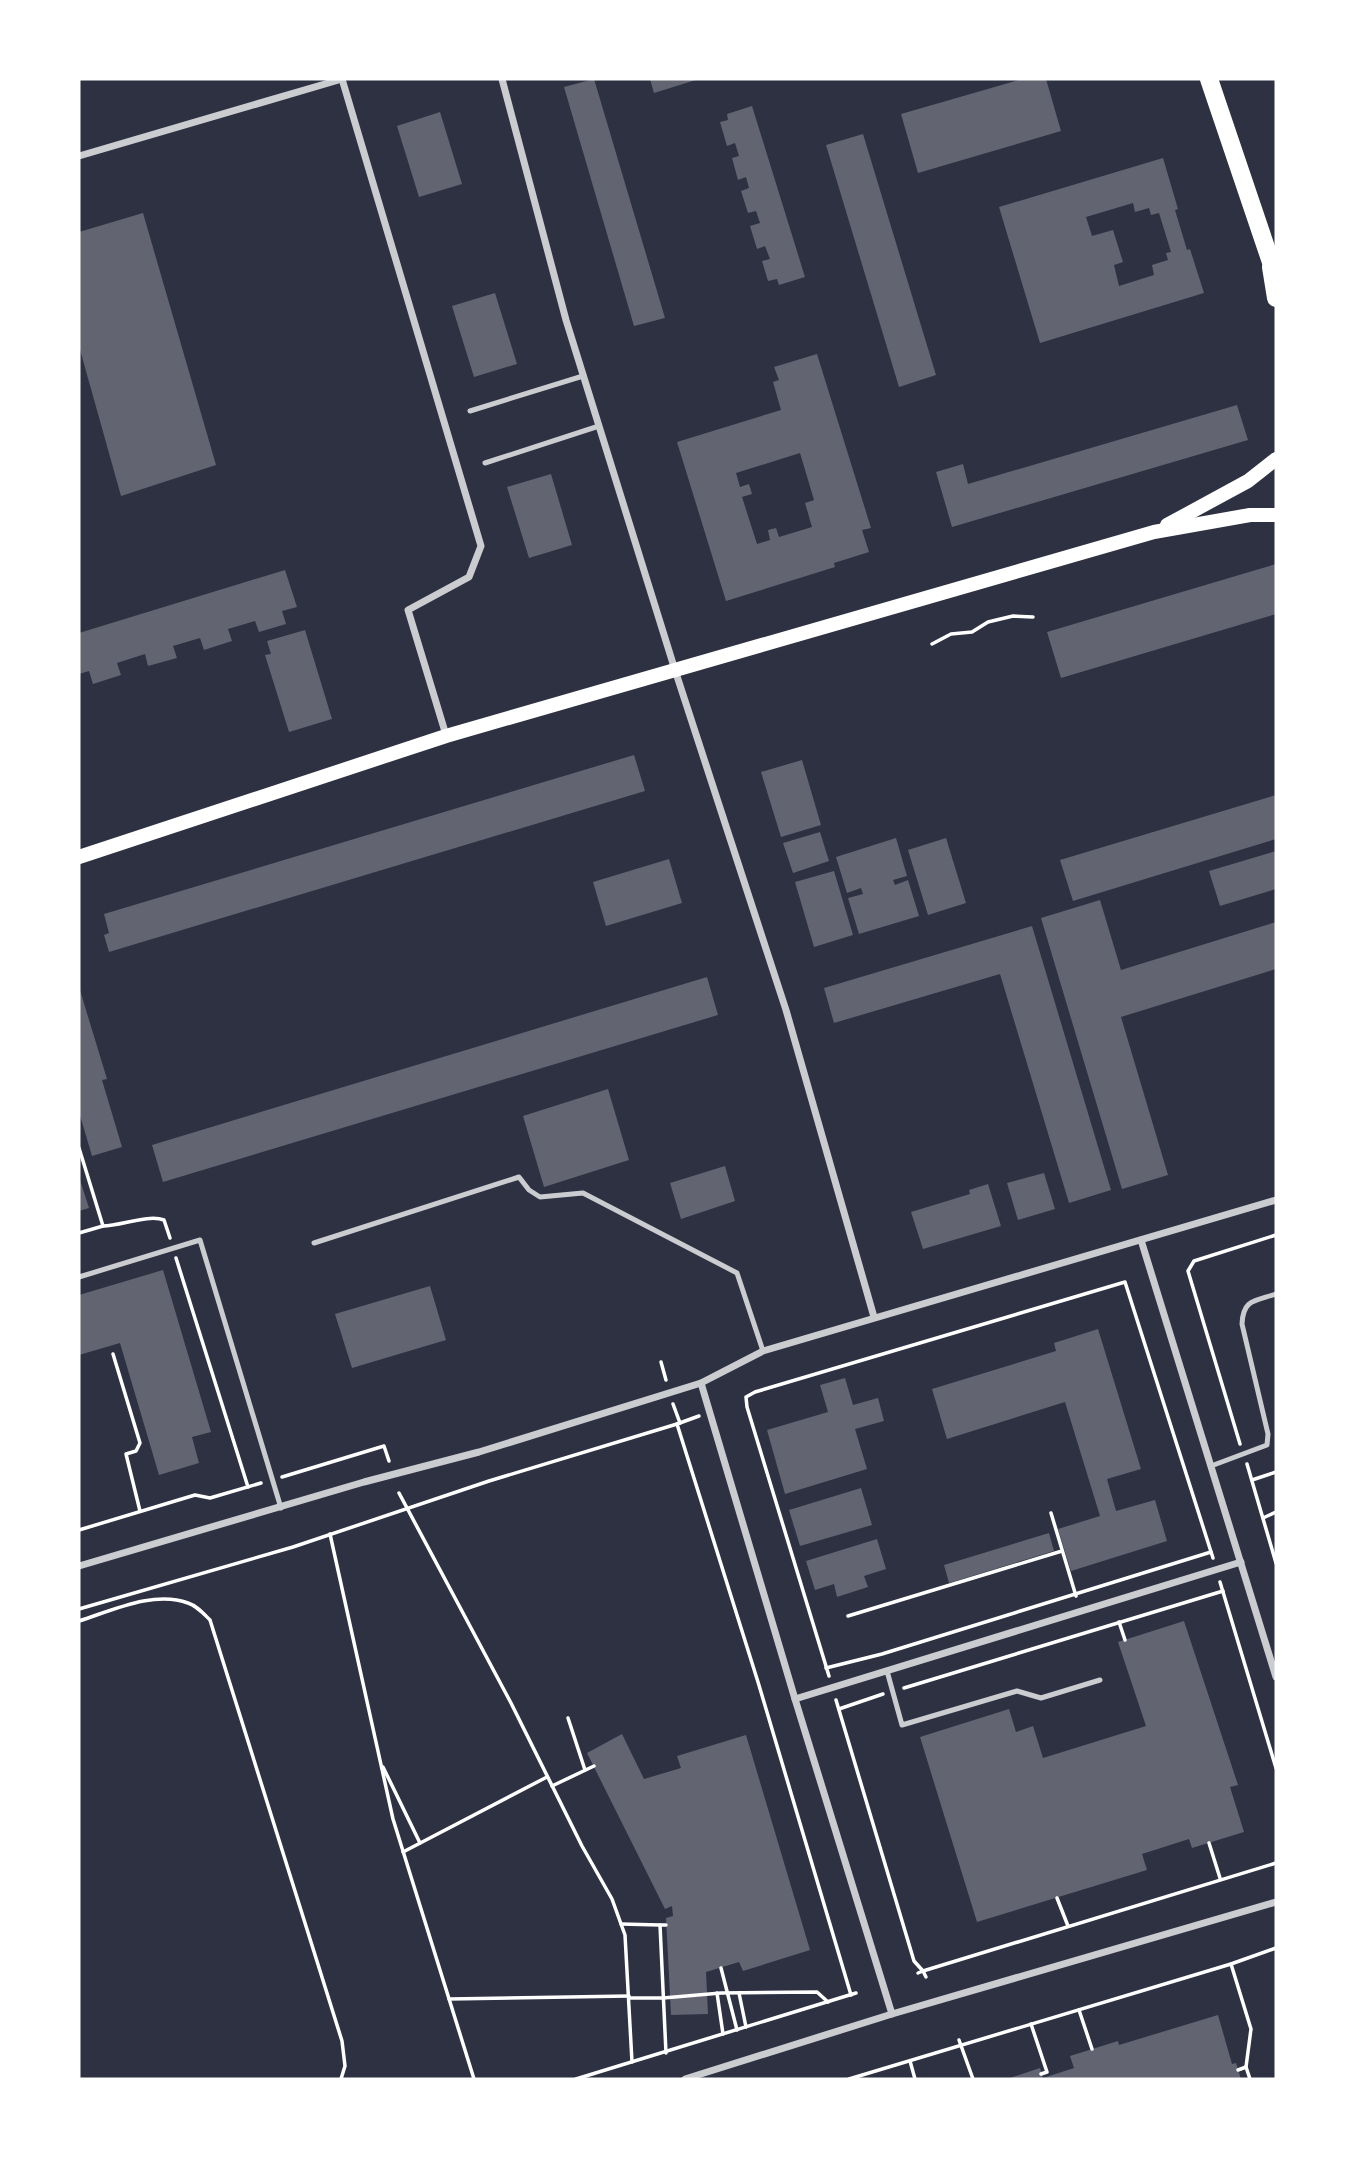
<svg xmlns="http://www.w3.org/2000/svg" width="1355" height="2158" font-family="'Source Serif 4',serif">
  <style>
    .building { fill: #626471; fill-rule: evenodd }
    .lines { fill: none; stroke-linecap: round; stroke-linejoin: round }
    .path { stroke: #fff; stroke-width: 3.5 }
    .service { stroke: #caccd0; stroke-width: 5 }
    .minor { stroke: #caccd0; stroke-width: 7 }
    .secondary { stroke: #fff; stroke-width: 14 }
    .primary { stroke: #fff; stroke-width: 18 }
  </style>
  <rect width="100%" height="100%" fill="#2d3142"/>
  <!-- building -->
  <g class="building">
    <path d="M594 79 665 318 634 326 564 87Z"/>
    <path d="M650 79H699L654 93Z"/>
    <path d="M1022 79H1046L1061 131 918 173 901 114Z"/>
    <path d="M752 106 805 277 779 285 777 279 768 281 762 261 770 259 765 246 757 249 750 226 760 223 756 211 748 213 741 191 749 188 746 177 738 180 732 158 739 156 735 143 727 146 720 122 728 120 727 114Z"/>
    <path d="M440 112 462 184 419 197 397 126Z"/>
    <path d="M863 134 936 375 899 387 826 145Z"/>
    <path d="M1163 158 1178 209 1175 210 1187 250 1190 249 1204 293 1040 343 999 207ZM1133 203 1135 212 1149 208 1151 215 1159 213 1171 252 1166 253 1168 260 1152 265 1154 275 1119 286 1114 265 1123 262 1113 230 1092 236 1086 217Z"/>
    <path d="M143 213 216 465 121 496 79 346V232Z"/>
    <path d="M495 293 517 364 474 377 452 306Z"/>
    <path d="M817 354 871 528 862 530 869 552 834 563 835 567 726 601 677 442 781 410 773 382 779 380 774 367ZM800 453 814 500 805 503 812 527 779 537 776 528 768 530 770 540 757 544 742 497 752 494 749 484 740 487 736 473Z"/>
    <path d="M1237 405 1248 440 952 527 936 472 963 464 968 484Z"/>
    <path d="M551 474 572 545 529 558 507 487Z"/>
    <path d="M1276 564V614L1061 678 1047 632Z"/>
    <path d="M285 570 297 607 282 611 286 624 259 632 255 621 228 629 232 641 204 650 200 638 173 646 177 658 148 666 145 654 117 663 121 675 93 684 89 671 79 674V633Z"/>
    <path d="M305 630 332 719 289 732 265 655 271 654 267 641Z"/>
    <path d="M634 755 645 791 109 952 104 935 109 933 104 914Z"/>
    <path d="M802 760 821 825 781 837 761 772Z"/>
    <path d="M1276 795V839L1073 901 1060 860Z"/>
    <path d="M820 832 829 861 793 873 783 843Z"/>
    <path d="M896 838 907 876 893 880 895 885 908 880 919 916 859 934 848 898 863 894 861 888 847 893 836 857Z"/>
    <path d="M946 838 966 903 928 915 908 850Z"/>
    <path d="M1276 851V889L1220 906 1209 871Z"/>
    <path d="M669 859 682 903 606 926 593 882Z"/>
    <path d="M834 871 853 935 814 947 795 882Z"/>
    <path d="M1100 900 1121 970 1276 922V969L1121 1017 1168 1175 1122 1189 1041 918Z"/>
    <path d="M1032 926 1111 1190 1069 1203 1000 974 834 1023 824 988Z"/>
    <path d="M707 977 718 1015 163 1182 152 1145Z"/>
    <path d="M79 987 107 1079 102 1080 122 1147 92 1156 79 1112Z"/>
    <path d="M608 1089 629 1160 544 1187 523 1116Z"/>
    <path d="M725 1166 735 1201 681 1219 670 1183Z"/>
    <path d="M1044 1173 1055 1209 1018 1220 1007 1183Z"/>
    <path d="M79 1177 89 1208 79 1211Z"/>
    <path d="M988 1184 1001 1226 923 1249 911 1212 970 1194 969 1190Z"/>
    <path d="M163 1270 211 1432 192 1437 199 1463 159 1475 120 1343 79 1355V1295Z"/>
    <path d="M430 1286 446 1340 352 1368 335 1314Z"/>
    <path d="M1098 1329 1141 1469 1107 1479 1116 1511 1155 1500 1167 1541 1071 1571 1058 1529 1100 1516 1065 1402 947 1439 932 1389 1056 1351 1054 1343Z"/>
    <path d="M845 1378 853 1405 878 1398 884 1421 855 1429 867 1469 785 1494 767 1430 828 1412 820 1385Z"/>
    <path d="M861 1488 872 1525 800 1546 789 1510Z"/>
    <path d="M1049 1533 1054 1551 949 1583 944 1565Z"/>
    <path d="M877 1539 886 1569 864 1576 868 1587 837 1597 834 1584 815 1590 806 1561Z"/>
    <path d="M1184 1621 1238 1785 1230 1787 1244 1832 1192 1848 1189 1839 1142 1854 1147 1870 977 1922 920 1737 1009 1709 1016 1732 1033 1726 1043 1758 1146 1726 1118 1642Z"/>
    <path d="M622 1734 644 1779 681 1768 677 1756 746 1735 810 1950 743 1971 739 1962 706 1972 708 2014 671 2015 666 1918 673 1916 672 1906 665 1909 587 1753Z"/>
    <path d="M1218 2015 1232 2064 1236 2063 1241 2079H1007L1040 2068 1043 2078 1074 2068 1070 2056 1118 2041 1119 2045Z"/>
  </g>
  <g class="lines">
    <!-- path -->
    <g class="path">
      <path d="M932 644 951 634 972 632 988 622 1013 616 1033 617"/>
      <path d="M79 1148 103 1226C121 1226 148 1214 164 1220L170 1238"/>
      <path d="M79 1233 103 1226"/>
      <path d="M176 1258 248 1487"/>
      <path d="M113 1354 140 1443 136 1451 126 1454 140 1511"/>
      <path d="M661 1362 666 1380"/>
      <path d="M673 1404 680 1423"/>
      <path d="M699 1416 677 1424 758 1682 851 1995"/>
      <path d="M1240 1444 1188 1271 1194 1261 1276 1235"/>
      <path d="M1247 1464 1276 1563"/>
      <path d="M282 1477 384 1446 389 1461"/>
      <path d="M1252 1480 1276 1472"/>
      <path d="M399 1493 511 1703 582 1846 612 1899 625 1935 632 2062"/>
      <path d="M1051 1513 1076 1596"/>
      <path d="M1263 1518 1276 1512"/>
      <path d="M79 1530 195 1495 210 1498 261 1483"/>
      <path d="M330 1534 393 1819 474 2079"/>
      <path d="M1220 1582 1276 1768"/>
      <path d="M79 1609 293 1547 489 1481 677 1424"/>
      <path d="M848 1616 1062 1551"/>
      <path d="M79 1621C111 1611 154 1590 188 1603 197 1606 203 1613 210 1620L342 2041 345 2066 341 2079"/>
      <path d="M1119 1622 1125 1640"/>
      <path d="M826 1668 882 1654 1211 1552"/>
      <path d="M829 1676 747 1407 746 1397 755 1392 1125 1282 1213 1558"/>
      <path d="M904 1688 1223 1591"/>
      <path d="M836 1700 914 1961 923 1971 1276 1863"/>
      <path d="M839 1709 883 1694"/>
      <path d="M568 1718 585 1770"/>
      <path d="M383 1767 420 1843"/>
      <path d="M552 1786 594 1766"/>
      <path d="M1209 1843 1220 1878"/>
      <path d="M403 1852 547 1777"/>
      <path d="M1057 1898 1068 1926"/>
      <path d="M621 1924 660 1925"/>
      <path d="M1231 1964 1251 2029 1246 2067 1250 2079"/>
      <path d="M721 1968 737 2030"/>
      <path d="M918 1973 923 1971 926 1977"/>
      <path d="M717 1993 723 2034"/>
      <path d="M739 1993 746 2027"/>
      <path d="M629 1998H663L721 1993 817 1992 828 2002"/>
      <path d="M449 1999 629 1996"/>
      <path d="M1079 2010 1092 2049"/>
      <path d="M1031 2024 1047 2072 1041 2074"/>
      <path d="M959 2040 973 2079"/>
      <path d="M666 2053 660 1925H666"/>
      <path d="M910 2061 915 2079"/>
      <path d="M1238 2070 1246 2067"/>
      <path d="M576 2079 856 1993"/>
      <path d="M849 2079 1231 1964 1276 1948"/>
    </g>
    <!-- service -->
    <g class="service">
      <path d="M470 411 583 376"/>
      <path d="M485 463 599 426"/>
      <path d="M314 1243 519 1177 529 1190 540 1197 583 1193 737 1273 763 1351"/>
      <path d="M79 1277 200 1240 281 1508"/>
      <path d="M1211 1466 1267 1445 1268 1434 1242 1324C1243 1299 1255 1301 1276 1294"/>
      <path d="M887 1671 902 1725 1017 1691 1041 1698 1100 1680"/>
    </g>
    <!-- minor -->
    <g class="minor">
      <path d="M342 79 481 546 469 577 408 610 446 735"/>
      <path d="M502 79 566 320 675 670 786 1010 874 1317"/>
      <path d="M79 156 342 79"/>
      <path d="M1141 1240 1276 1677"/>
      <path d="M701 1383 795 1699 892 2014"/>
      <path d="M79 1566 364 1482 479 1452 701 1383 763 1351 1276 1200"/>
      <path d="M795 1699 1241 1562"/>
      <path d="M685 2079 892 2014 1276 1902"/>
    </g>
    <!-- secondary -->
    <g class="secondary">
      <path d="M1167 525 1248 481 1276 459"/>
      <path d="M79 857 446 736 1154 532 1250 515H1276"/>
    </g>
    <!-- primary -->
    <g class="primary">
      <path d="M1209 79 1276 277"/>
      <path d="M1271 267 1276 298"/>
    </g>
  </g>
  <!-- border -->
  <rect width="1355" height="2158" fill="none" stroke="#ffffff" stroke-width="161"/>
</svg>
